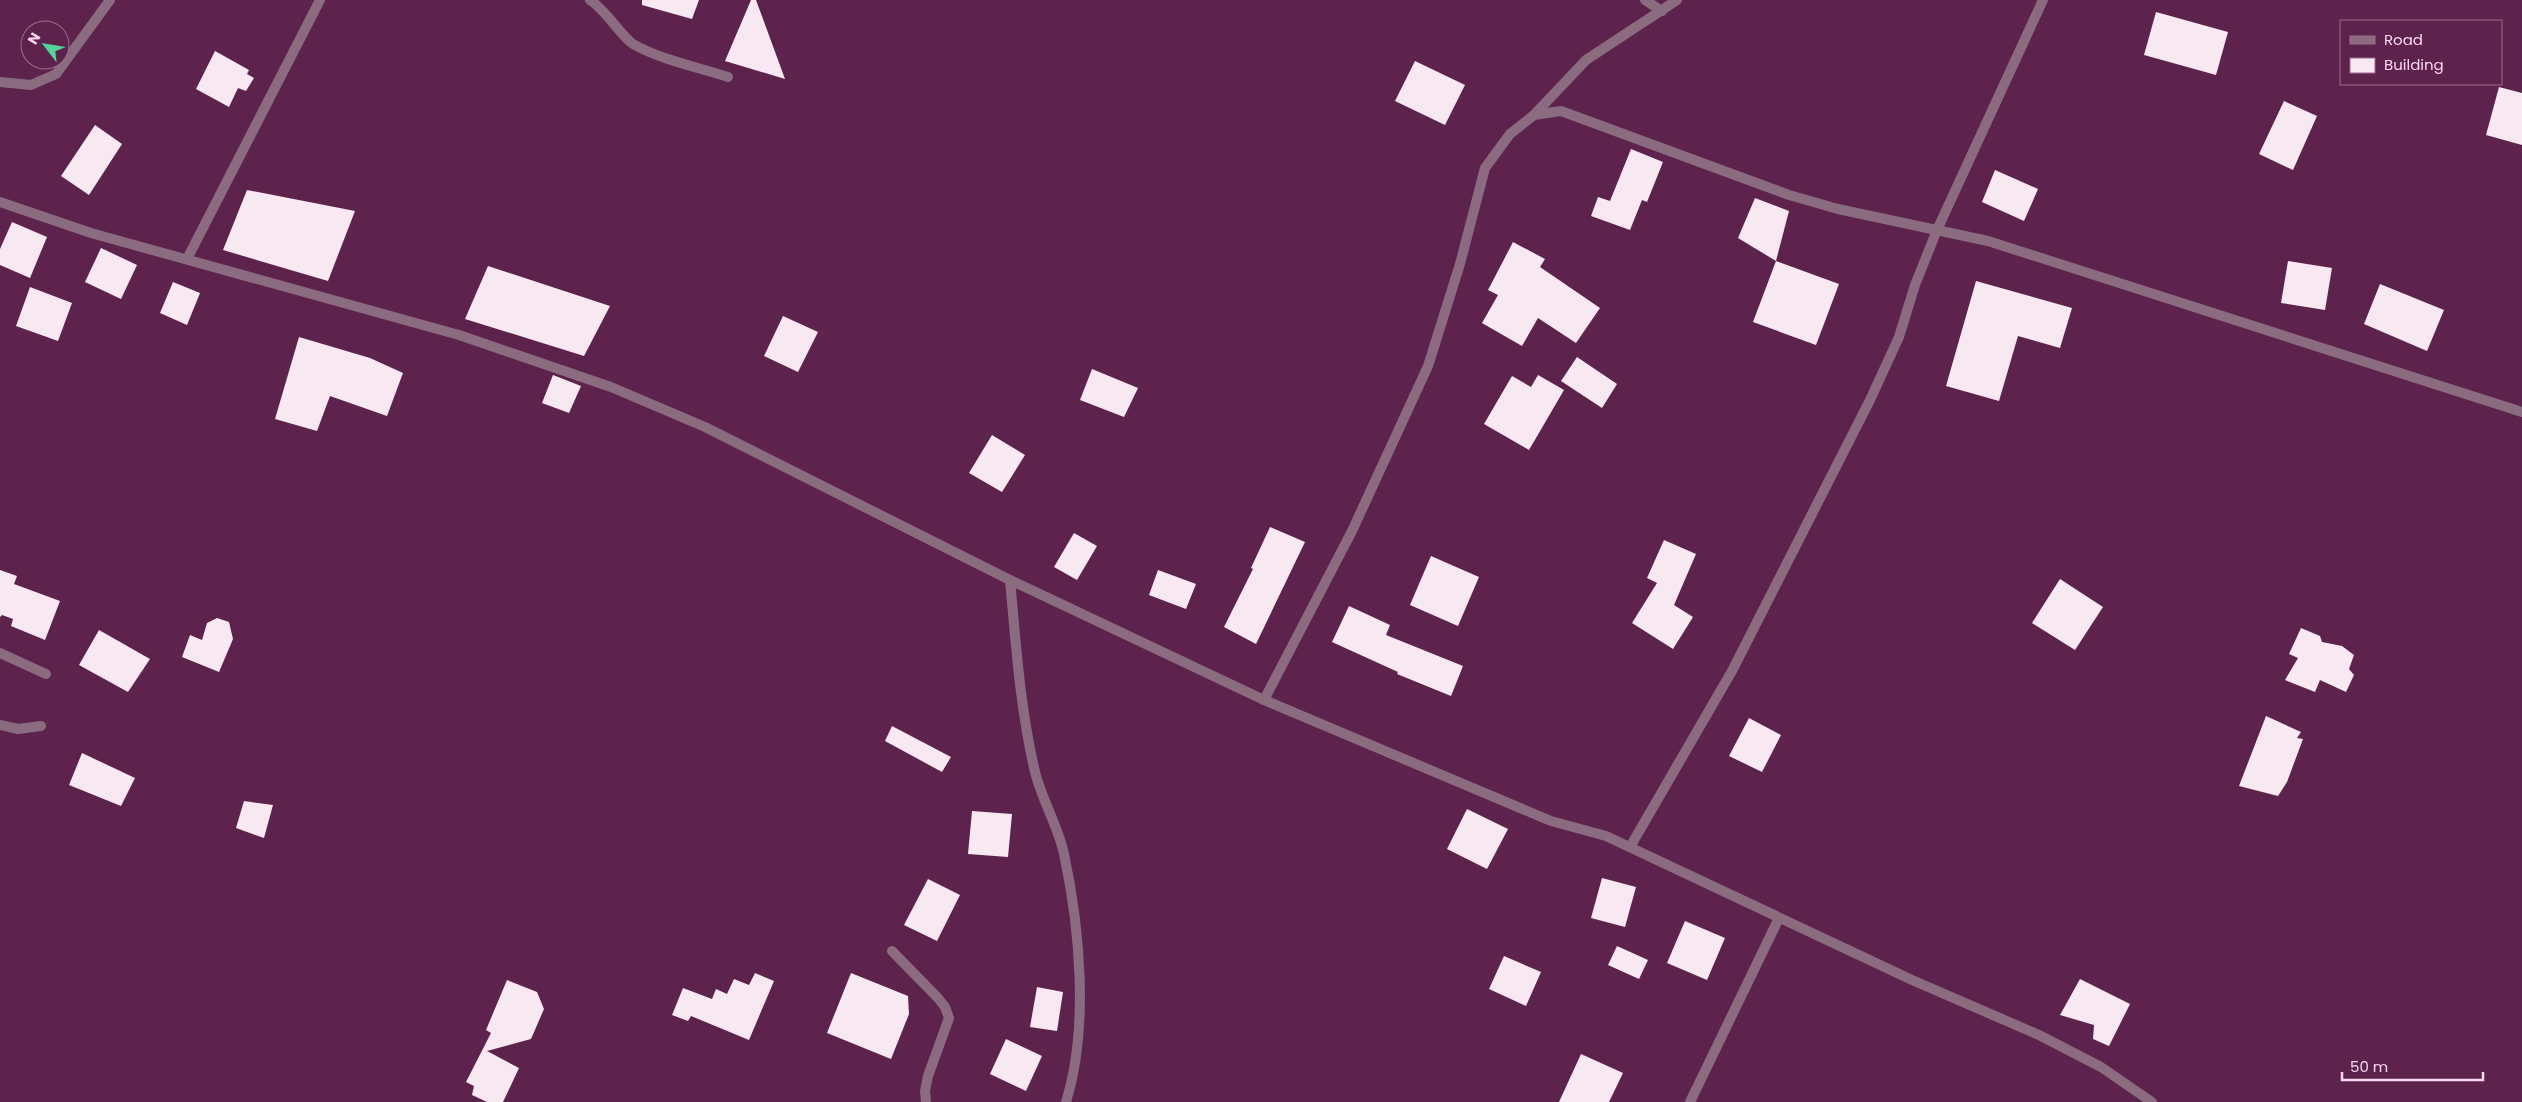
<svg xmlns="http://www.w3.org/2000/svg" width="2522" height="1102" font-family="Poppins,sans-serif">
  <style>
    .building { fill: #f8e8f2 }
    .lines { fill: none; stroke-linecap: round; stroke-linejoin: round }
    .street { stroke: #8b6b80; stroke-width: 10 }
  </style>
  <rect width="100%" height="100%" fill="#5d234d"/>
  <!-- building -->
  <g class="building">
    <path d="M642 0H699L692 19 642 5Z"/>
    <path d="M751 0H756L785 79 725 61Z"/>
    <path d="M2156 12 2228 32 2216 75 2144 55Z"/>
    <path d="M215 51 249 70 247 74 254 78 246 91 238 88 229 107 196 89Z"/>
    <path d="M1415 61 1465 85 1445 125 1395 101Z"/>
    <path d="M2499 87 2522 93V145L2486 135Z"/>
    <path d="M2284 101 2317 116 2293 170 2259 154Z"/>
    <path d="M95 125 122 144 89 195 61 176Z"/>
    <path d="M1631 149 1663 162 1647 202 1642 200 1630 230 1591 216 1598 197 1610 201Z"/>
    <path d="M1995 170 2038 189 2024 221 1982 202Z"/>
    <path d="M247 190 355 211 328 281 223 250Z"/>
    <path d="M1755 198 1789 211 1776 261 1738 238Z"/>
    <path d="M12 222 47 237 30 278 0 265V249Z"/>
    <path d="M1513 242 1545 259 1540 267 1600 308 1576 343 1538 318 1522 346 1482 323 1498 295 1488 290Z"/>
    <path d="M101 248 137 265 121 299 85 282Z"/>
    <path d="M1776 261 1839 284 1816 345 1753 322Z"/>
    <path d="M2288 261 2332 268 2325 310 2281 303Z"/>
    <path d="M488 266 610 306 584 356 465 319Z"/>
    <path d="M1976 281 2072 308 2060 348 2018 336 1999 401 1946 386Z"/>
    <path d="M173 282 200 293 187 325 160 313Z"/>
    <path d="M2380 284 2444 310 2427 351 2364 324Z"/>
    <path d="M30 287 72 303 58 341 16 326Z"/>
    <path d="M783 316 818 332 798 372 764 356Z"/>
    <path d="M299 337 370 358 403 373 387 416 330 396 317 431 275 419Z"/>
    <path d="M1577 357 1617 384 1602 408 1561 381Z"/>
    <path d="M1092 369 1138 388 1124 417 1080 400Z"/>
    <path d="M553 375 581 386 569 413 542 403Z"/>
    <path d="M1538 375 1564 390 1529 450 1484 424 1512 376 1531 387Z"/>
    <path d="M992 435 1025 455 1002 492 969 473Z"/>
    <path d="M1270 527 1305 542 1256 644 1224 627 1253 569 1251 568Z"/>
    <path d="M1074 533 1097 546 1077 580 1054 567Z"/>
    <path d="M1664 540 1696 554 1674 605 1693 617 1673 649 1632 623 1657 583 1647 578Z"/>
    <path d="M1431 556 1479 577 1458 626 1410 605Z"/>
    <path d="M0 570 17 576 14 584 60 601 45 640 11 626 13 619 2 615 0 617Z"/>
    <path d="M1158 570 1196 584 1186 609 1149 595Z"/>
    <path d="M2060 579 2103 607 2075 650 2032 623Z"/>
    <path d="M1349 606 1390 625 1386 635 1463 666 1451 696 1397 674 1398 672 1332 642Z"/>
    <path d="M217 618 229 622 233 639 219 672 182 657 190 635 202 640 207 623Z"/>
    <path d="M2301 628 2320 636 2322 642 2342 646 2354 655 2349 669 2354 675 2346 692 2320 680 2315 692 2285 680 2298 658 2289 654Z"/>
    <path d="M99 630 150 659 128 692 79 665Z"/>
    <path d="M2266 716 2301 732 2297 738 2303 739 2287 782 2278 796 2239 786Z"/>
    <path d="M1749 718 1781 735 1762 772 1729 756Z"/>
    <path d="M892 726 951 757 942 772 885 741Z"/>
    <path d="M82 753 135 778 121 806 69 785Z"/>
    <path d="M244 801 273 805 264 838 236 828Z"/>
    <path d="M1467 809 1508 829 1487 869 1447 849Z"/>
    <path d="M972 811 1012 814 1008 857 968 854Z"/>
    <path d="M1602 878 1636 887 1625 927 1591 918Z"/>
    <path d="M928 879 960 895 937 941 904 925Z"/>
    <path d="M1685 921 1725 938 1707 980 1667 963Z"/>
    <path d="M1617 946 1648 960 1639 979 1608 965Z"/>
    <path d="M1504 956 1541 972 1526 1006 1489 989Z"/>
    <path d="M755 973 774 981 749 1040 691 1016 688 1021 672 1015 683 988 712 999 716 989 727 994 734 979 749 985Z"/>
    <path d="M851 973 908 996 909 1014 891 1059 827 1033Z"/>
    <path d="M2080 979 2130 1004 2109 1046 2093 1039 2094 1025 2060 1015Z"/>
    <path d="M507 980 537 992 544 1009 531 1039 487 1051 519 1068 503 1102H487L472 1095 474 1086 466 1082 491 1033 486 1030Z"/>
    <path d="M1037 987 1063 992 1057 1031 1030 1027Z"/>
    <path d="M1006 1039 1042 1056 1026 1091 990 1074Z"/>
    <path d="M1581 1054 1623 1073 1609 1102H1559Z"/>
  </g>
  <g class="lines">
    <!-- street -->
    <g class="street">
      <path d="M590 0C607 11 620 35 633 44 661 60 698 67 728 77"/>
      <path d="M1645 0 1662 11"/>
      <path d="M0 82 31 85 56 74 110 0"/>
      <path d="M1534 115 1586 60 1677 0"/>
      <path d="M0 202 91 233 459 335 611 387 705 427 1010 580 1264 700 1551 821 1606 836 1912 980 2039 1035 2101 1067 2152 1102"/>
      <path d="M187 259 320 0"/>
      <path d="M1010 580C1016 645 1020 708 1035 772 1042 800 1058 826 1064 854 1080 929 1089 1028 1066 1102"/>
      <path d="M0 653 46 674"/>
      <path d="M1264 700 1352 531 1428 366 1460 264 1485 168 1510 134 1534 115 1561 111 1789 195 1838 209 1988 241 2522 412"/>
      <path d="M0 725 18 729 41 726"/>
      <path d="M1630 847 1732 671 1870 400 1899 337 1915 285 1937 230 2043 0"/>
      <path d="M892 951 938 998 945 1007 949 1018 928 1076 925 1091 926 1102"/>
      <path d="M1690 1102 1779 918"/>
    </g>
  </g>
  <!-- legend -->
  <rect x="2340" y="20" width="162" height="65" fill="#5d234d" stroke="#9d6b8e"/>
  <rect x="2350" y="36" width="25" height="8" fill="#8b6b80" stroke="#9d6b8e"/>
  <text x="2384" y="45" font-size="15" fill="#fcd7ef">Road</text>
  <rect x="2350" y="58" width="25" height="15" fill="#f8e8f2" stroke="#9d6b8e"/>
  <text x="2384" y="70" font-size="15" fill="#fcd7ef">Building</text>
  <!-- north arrow -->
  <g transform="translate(45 45) rotate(301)"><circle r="24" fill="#5d234d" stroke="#9d6b8e"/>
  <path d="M0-4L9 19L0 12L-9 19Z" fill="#52d397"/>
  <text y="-8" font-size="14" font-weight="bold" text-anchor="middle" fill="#fcd7ef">N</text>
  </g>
  <!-- scale -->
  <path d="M2342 1072v8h141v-8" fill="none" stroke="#fcd7ef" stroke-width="2.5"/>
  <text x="2350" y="1072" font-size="15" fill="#fcd7ef" stroke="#5d234d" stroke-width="4" paint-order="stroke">50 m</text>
</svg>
